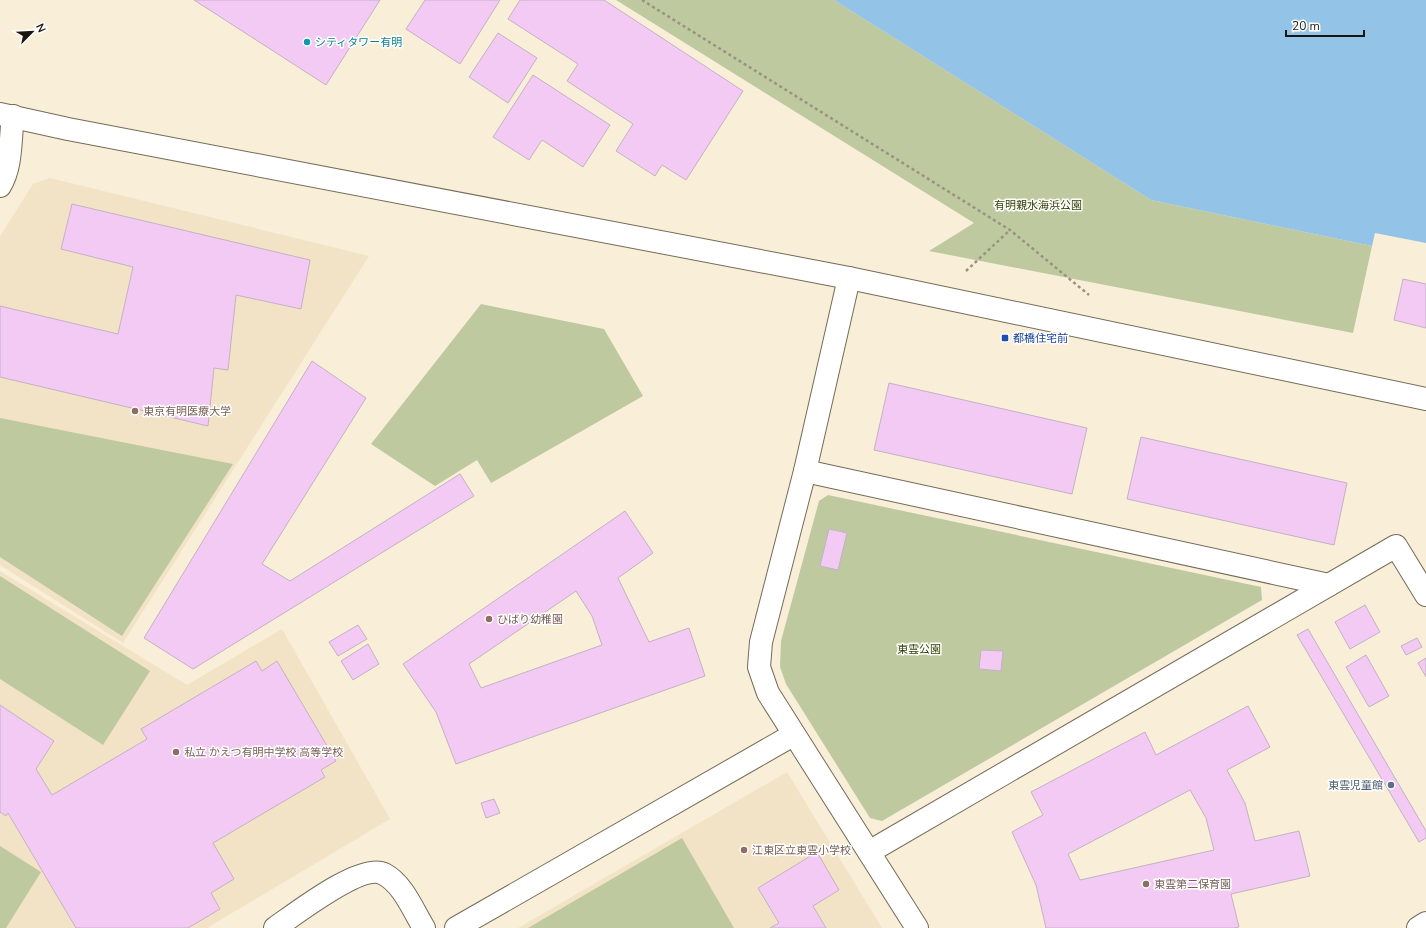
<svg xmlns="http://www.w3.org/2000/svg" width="1426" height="928" font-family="'Nunito Sans','Noto Sans JP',sans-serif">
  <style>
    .built { fill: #f2e3c6 }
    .green { fill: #bec9a0 }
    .water { fill: #93c3e6 }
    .building { fill: #f2caf3; stroke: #c3b2c4; fill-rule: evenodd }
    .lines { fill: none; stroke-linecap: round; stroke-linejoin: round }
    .secondary-casing { stroke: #756b58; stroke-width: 24 }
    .path { stroke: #9a9281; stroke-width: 2.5; stroke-dasharray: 3 3; stroke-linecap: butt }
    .secondary { stroke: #fff; stroke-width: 22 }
    .culture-dot { fill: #0f9aa8; stroke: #fff; stroke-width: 1.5 }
    .transit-dot { fill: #1a4fb4; stroke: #fff; stroke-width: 1.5 }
    .education-dot { fill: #8d6e63; stroke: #fff; stroke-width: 1.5 }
    .service-dot { fill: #5c6f8a; stroke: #fff; stroke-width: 1.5 }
    .labels { text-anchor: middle; stroke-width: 3; stroke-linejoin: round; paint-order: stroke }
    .culture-label { font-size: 11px; fill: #0d838f; stroke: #fff; text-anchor: start }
    .park-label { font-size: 11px; fill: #364104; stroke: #fff }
    .transit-label { font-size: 11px; fill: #164399; stroke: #fff; text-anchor: start }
    .education-label { font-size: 11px; fill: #785e54; stroke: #fff; text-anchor: start }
    .service-label { font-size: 11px; fill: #4e5e75; stroke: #fff; text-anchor: end }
  </style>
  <rect width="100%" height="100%" fill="#f9eed7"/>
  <!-- built -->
  <g class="built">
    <path d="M50 178 369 256 123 643 0 565V236L33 184Z"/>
    <path d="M0 571 187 685 282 629 390 819 207 928H0Z"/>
    <path d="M787 772 882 928H518Z"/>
  </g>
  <!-- green -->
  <g class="green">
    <path d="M616 0H834L1151 200 1372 246 1353 333 929 251 974 223Z"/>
    <path d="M481 304 604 329 643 396 491 483 477 460 435 486 371 444Z"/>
    <path d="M0 418 233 464 122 636 0 557Z"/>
    <path d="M828 495 1261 587 1262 600 882 821 870 818 786 684 780 667 781 641 819 501Z"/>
    <path d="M0 576 150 671 103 745 0 679Z"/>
    <path d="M682 838 734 928H528Z"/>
    <path d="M0 846 41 872 6 928H0Z"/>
  </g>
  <!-- water -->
  <path class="water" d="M834 0H1426V243L1375 233 1372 246 1151 200Z"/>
  <!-- building -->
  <g class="building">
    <path d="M194 0H380L326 85Z"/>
    <path d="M425 0H500L460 64 406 29Z"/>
    <path d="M520 0H604L743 91 686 180 662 165 655 176 616 151 633 124 567 81 578 64 508 19Z"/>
    <path d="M498 33 537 58 508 103 469 77Z"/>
    <path d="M533 75 610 125 583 167 542 140 529 160 493 137Z"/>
    <path d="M72 204 310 260 301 309 236 295 228 370 214 368 208 426 0 377V306L118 334 133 267 61 249Z"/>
    <path d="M1403 279 1426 284V328L1394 320Z"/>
    <path d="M312 361 366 398 262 564 290 581 460 474 474 496 193 669 144 638Z"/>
    <path d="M889 383 1087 428 1072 494 874 450Z"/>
    <path d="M1141 437 1347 483 1334 545 1127 499Z"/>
    <path d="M625 511 653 553 618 578 649 642 689 628 705 676 456 764 436 712 403 664ZM576 591 592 616 602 645 481 688 469 664Z"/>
    <path d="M829 529 847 533 838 570 820 566Z"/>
    <path d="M1365 605 1380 632 1350 649 1335 622Z"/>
    <path d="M358 625 367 639 338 656 329 642Z"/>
    <path d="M1308 629 1426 831V838L1419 842 1297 635Z"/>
    <path d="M1417 638 1422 647 1406 655 1401 646Z"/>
    <path d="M368 644 379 664 353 680 341 661Z"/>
    <path d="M981 650 1003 651 1001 671 979 669Z"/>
    <path d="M1366 655 1389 696 1369 707 1346 667Z"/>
    <path d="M1426 658V677L1418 663Z"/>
    <path d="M256 661 262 671 277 661 336 761 321 770 325 777 213 843 234 879 211 893 220 909 188 928H76L8 813 6 816 0 812V705L54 741 36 769 52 795 147 739 141 729Z"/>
    <path d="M1248 706 1270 747 1227 770 1245 803 1255 841 1299 831 1310 876 1231 894 1239 927 1234 928H1046L1036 885 1012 832 1043 815 1031 792 1145 732 1156 755ZM1190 790 1206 818 1214 850 1080 880 1068 854Z"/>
    <path d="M494 799 500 813 486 818 481 803Z"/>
    <path d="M817 852 839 890 813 906 826 928H770L779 923 758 888Z"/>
  </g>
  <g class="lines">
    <defs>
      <g id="secondary">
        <path d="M0 114 68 129 849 278 1426 399"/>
        <path d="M0 186C12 167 10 138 13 116"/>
        <path d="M849 278 805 471 761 642 759 667 768 693 917 928"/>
        <path d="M805 471 1329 585"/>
        <path d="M869 852 1396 546 1426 595"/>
        <path d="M275 928C294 915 362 862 384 874 403 884 413 910 424 928"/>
        <path d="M456 928 793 735"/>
        <path d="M1418 928 1426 923"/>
      </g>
    </defs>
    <!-- secondary casing -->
    <use href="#secondary" class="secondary-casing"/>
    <!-- path -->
    <g class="path">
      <path d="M642 0 1010 230 1089 295"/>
      <path d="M966 271 1010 230"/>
    </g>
    <!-- secondary -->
    <use href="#secondary" class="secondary"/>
  </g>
  <!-- markers -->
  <circle class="culture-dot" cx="307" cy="42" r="4"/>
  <rect class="transit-dot" x="1001" y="334" width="8" height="8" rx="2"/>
  <g class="education-dot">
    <circle cx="135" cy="411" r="4"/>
    <circle cx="489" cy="619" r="4"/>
    <circle cx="176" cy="752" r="4"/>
    <circle cx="744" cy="850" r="4"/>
    <circle cx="1146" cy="884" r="4"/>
  </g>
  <circle class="service-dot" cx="1391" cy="785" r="4"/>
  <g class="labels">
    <!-- culture labels -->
    <g class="culture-label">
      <text x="315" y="46">シティタワー有明</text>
    </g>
    <!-- park labels -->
    <g class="park-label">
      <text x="1038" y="209">有明親水海浜公園</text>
      <text x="919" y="653">東雲公園</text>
    </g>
    <!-- transit labels -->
    <g class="transit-label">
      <text x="1013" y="342">都橋住宅前</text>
    </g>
    <!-- education labels -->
    <g class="education-label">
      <text x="143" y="415">東京有明医療大学</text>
      <text x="497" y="623">ひばり幼稚園</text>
      <text x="184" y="756">私立 かえつ有明中学校 高等学校</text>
      <text x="752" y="854">江東区立東雲小学校</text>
      <text x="1154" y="888">東雲第二保育園</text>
    </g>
    <!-- service labels -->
    <g class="service-label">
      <text x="1383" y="789">東雲児童館</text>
    </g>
  </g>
  <!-- north arrow -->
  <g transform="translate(32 32) rotate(66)" stroke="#ffffff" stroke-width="3" paint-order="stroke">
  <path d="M0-3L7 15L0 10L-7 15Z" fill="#1a160e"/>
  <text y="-6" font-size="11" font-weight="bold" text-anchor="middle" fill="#1a160e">N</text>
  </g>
  <!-- scale -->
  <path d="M1286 30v6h78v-6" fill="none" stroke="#1a160e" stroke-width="2"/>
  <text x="1292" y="30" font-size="12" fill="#1a160e" stroke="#ffffff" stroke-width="3" paint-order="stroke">20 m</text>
</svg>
